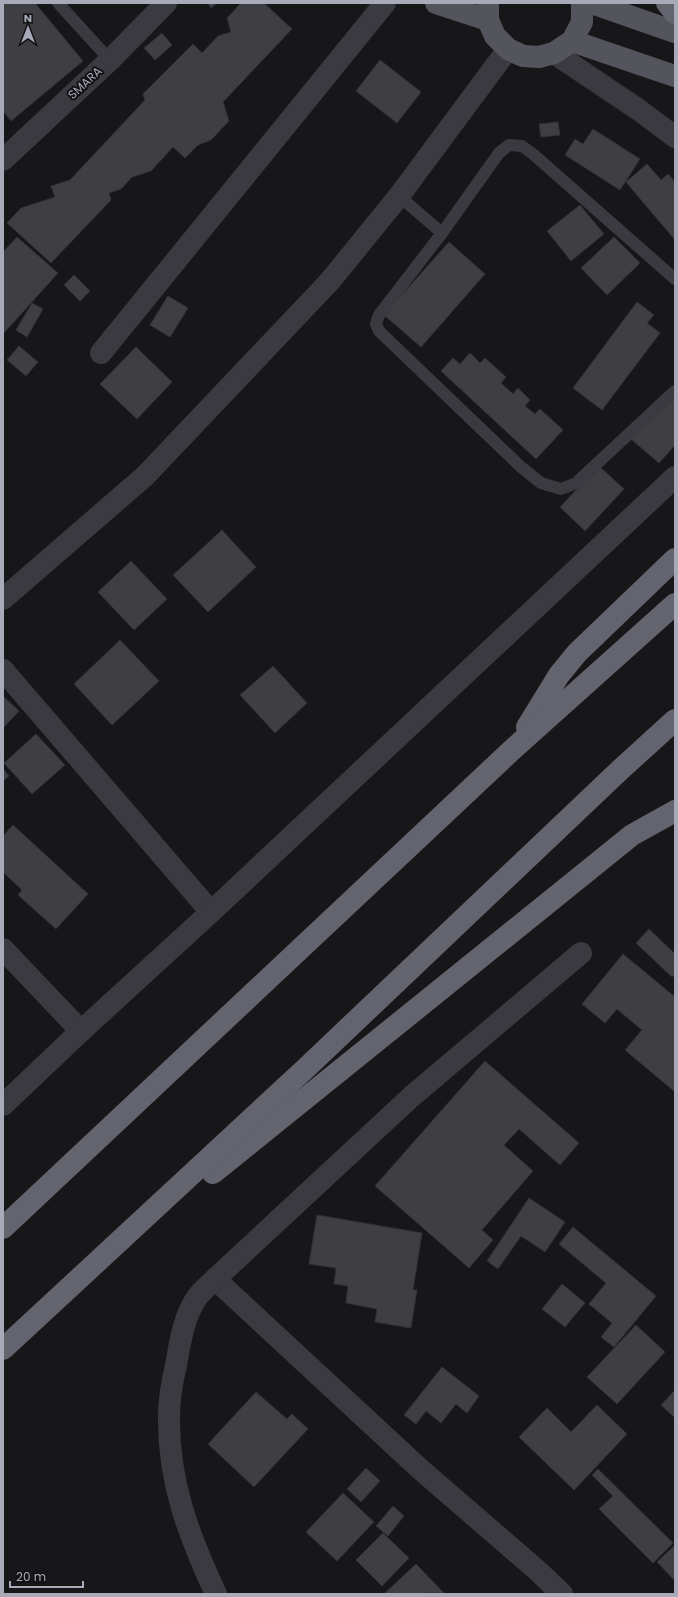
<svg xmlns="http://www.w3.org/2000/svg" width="678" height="1597" font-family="Poppins,sans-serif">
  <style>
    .building { fill: #3f3e43; stroke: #323135 }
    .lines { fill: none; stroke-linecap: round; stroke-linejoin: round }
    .service { stroke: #3a3a40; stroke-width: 12 }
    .minor { stroke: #3a3a40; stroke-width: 22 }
    .tertiary { stroke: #3a3a40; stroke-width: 22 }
    .primary { stroke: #54545d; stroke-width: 22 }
    .motorway { stroke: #64646f; stroke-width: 22 }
    .labels { text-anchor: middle; stroke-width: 4; stroke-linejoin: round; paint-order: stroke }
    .street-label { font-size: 12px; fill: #a9aab9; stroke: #121214 }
  </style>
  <rect width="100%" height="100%" fill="#171719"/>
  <!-- building -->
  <g class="building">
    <path d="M3 3H35L83 61 11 121 3 111Z"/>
    <path d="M208 3H217L211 8Z"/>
    <path d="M241 3H264L292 29 223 102 229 121 211 140 198 145 185 158 173 147 151 171 132 177 121 189 109 193 111 200 51 263 7 223 21 208 55 197 51 186 70 180 145 100 143 94 193 44 202 53 218 36 231 32 227 18Z"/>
    <path d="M162 33 172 45 155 60 144 48Z"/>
    <path d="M380 60 421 92 397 123 356 91Z"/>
    <path d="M558 122 560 135 541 137 539 124Z"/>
    <path d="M593 129 640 159 620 190 565 155 575 139 583 144Z"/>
    <path d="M647 164 661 180 668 174 675 182V240L626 182Z"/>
    <path d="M580 205 604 234 571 261 547 231Z"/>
    <path d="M17 237 58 273 3 334V252Z"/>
    <path d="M614 237 640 263 607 295 581 268Z"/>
    <path d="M449 242 485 274 421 347 384 315Z"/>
    <path d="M74 275 90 291 80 301 64 285Z"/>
    <path d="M168 296 188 308 170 337 150 325Z"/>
    <path d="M637 302 654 315 647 323 660 333 602 410 573 388Z"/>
    <path d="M32 303 43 309 27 337 16 330Z"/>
    <path d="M19 346 38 362 26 376 7 360Z"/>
    <path d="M136 347 172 382 137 419 100 384Z"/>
    <path d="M470 353 480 363 485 358 506 377 501 383 513 394 518 388 530 400 525 406 535 414 540 409 563 430 536 459 441 371 453 358 460 364Z"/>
    <path d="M675 389V445L659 463 631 439Z"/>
    <path d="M599 466 624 489 585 531 560 507Z"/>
    <path d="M222 530 256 567 208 612 173 575Z"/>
    <path d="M131 561 167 599 134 630 98 592Z"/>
    <path d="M120 640 159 681 112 725 74 684Z"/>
    <path d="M273 666 307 703 275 733 240 695Z"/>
    <path d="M3 696 19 711 3 728Z"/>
    <path d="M36 734 65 765 32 794 4 763Z"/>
    <path d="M3 769 9 776 3 781Z"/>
    <path d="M13 825 88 894 56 929 18 895 22 890 3 872V836Z"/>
    <path d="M649 929 675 954V974L672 977 636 943Z"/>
    <path d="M623 954 675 997V1092L625 1050 642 1030 617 1009 605 1023 582 1004Z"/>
    <path d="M485 1061 579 1143 560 1165 519 1129 504 1145 533 1171 482 1230 493 1240 469 1268 375 1186Z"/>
    <path d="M529 1198 565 1222 545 1252 521 1236 498 1269 487 1261Z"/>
    <path d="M317 1215 422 1233 413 1290H417L411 1328 375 1322 377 1309 346 1303 348 1286 334 1284 336 1268 309 1264Z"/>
    <path d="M573 1227 656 1296 614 1347 601 1337 612 1323 589 1304 606 1283 559 1244Z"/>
    <path d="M562 1284 585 1303 565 1327 542 1309Z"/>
    <path d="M636 1325 665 1352 617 1404 587 1377Z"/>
    <path d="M442 1367 479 1396 467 1413 456 1404 441 1423 426 1411 416 1424 404 1415Z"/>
    <path d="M675 1390V1418L661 1405Z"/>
    <path d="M256 1392 287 1419 292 1414 308 1429 254 1487 208 1444Z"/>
    <path d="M597 1405 627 1434 574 1490 519 1437 547 1408 571 1432Z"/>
    <path d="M366 1468 380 1481 361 1502 347 1489Z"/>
    <path d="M598 1469 673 1543 653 1563 599 1509 613 1496 592 1475Z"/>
    <path d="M343 1493 374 1522 337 1561 306 1532Z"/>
    <path d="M393 1506 404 1516 388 1536 376 1526Z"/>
    <path d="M383 1533 409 1558 382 1586 356 1560Z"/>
    <path d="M675 1545V1581L657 1562Z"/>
    <path d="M416 1564 444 1593 384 1594Z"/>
  </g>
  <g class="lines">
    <!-- service -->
    <g class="service">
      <path d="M58 3 110 60"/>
      <path d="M399 196 442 233"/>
      <path d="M675 279 533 154 522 146 509 145 499 153 442 233 379 315 376 324 379 331 521 467 541 483 561 489 576 483 675 391"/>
    </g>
    <!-- minor -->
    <g class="minor">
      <path d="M3 160 110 60 166 3"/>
      <path d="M101 353 385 3"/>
      <path d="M3 599 145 476 330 281 399 196 508 49"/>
      <path d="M3 670 211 912"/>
      <path d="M3 949 81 1031"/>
      <path d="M215 1279 420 1469 538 1571 562 1594"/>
      <path d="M216 1594C189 1536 168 1482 169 1416 169 1399 172 1382 176 1365 180 1342 184 1315 198 1296 203 1290 210 1284 215 1279L411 1097 581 953"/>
    </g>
    <!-- tertiary -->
    <g class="tertiary">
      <path d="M554 53 639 110 675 137"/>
      <path d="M3 1105 81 1031 211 912 675 477"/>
    </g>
    <!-- primary -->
    <g class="primary">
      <path d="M436 3 488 20"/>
      <path d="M488 3V20L495 36 508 49 523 56 539 57 554 53 572 41 582 22V3"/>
      <path d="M592 3 675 32"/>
      <path d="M572 41 675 76"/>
    </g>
    <!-- motorway -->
    <g class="motorway">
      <path d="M667 3 675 13"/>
      <path d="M527 727 559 675 577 653 675 559"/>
      <path d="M213 1173 632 835 675 811"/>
      <path d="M3 1228 513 749 675 604"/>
      <path d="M3 1349 304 1070 620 770 675 720"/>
    </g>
  </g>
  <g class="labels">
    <!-- street labels -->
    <g class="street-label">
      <text transform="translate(85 83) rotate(-43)" y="4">SMARA</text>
    </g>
  </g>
  <!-- border -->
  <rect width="678" height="1597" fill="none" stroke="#a9aab9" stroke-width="8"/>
  <!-- north arrow -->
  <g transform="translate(28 28)" stroke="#121214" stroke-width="3" paint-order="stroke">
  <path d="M0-3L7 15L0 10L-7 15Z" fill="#a9aab9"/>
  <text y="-6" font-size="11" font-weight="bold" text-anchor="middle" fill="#a9aab9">N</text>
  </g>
  <!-- scale -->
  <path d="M10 1581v6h73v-6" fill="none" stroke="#a9aab9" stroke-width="2"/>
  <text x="16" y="1581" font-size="12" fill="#a9aab9" stroke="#121214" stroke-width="3" paint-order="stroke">20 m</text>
</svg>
